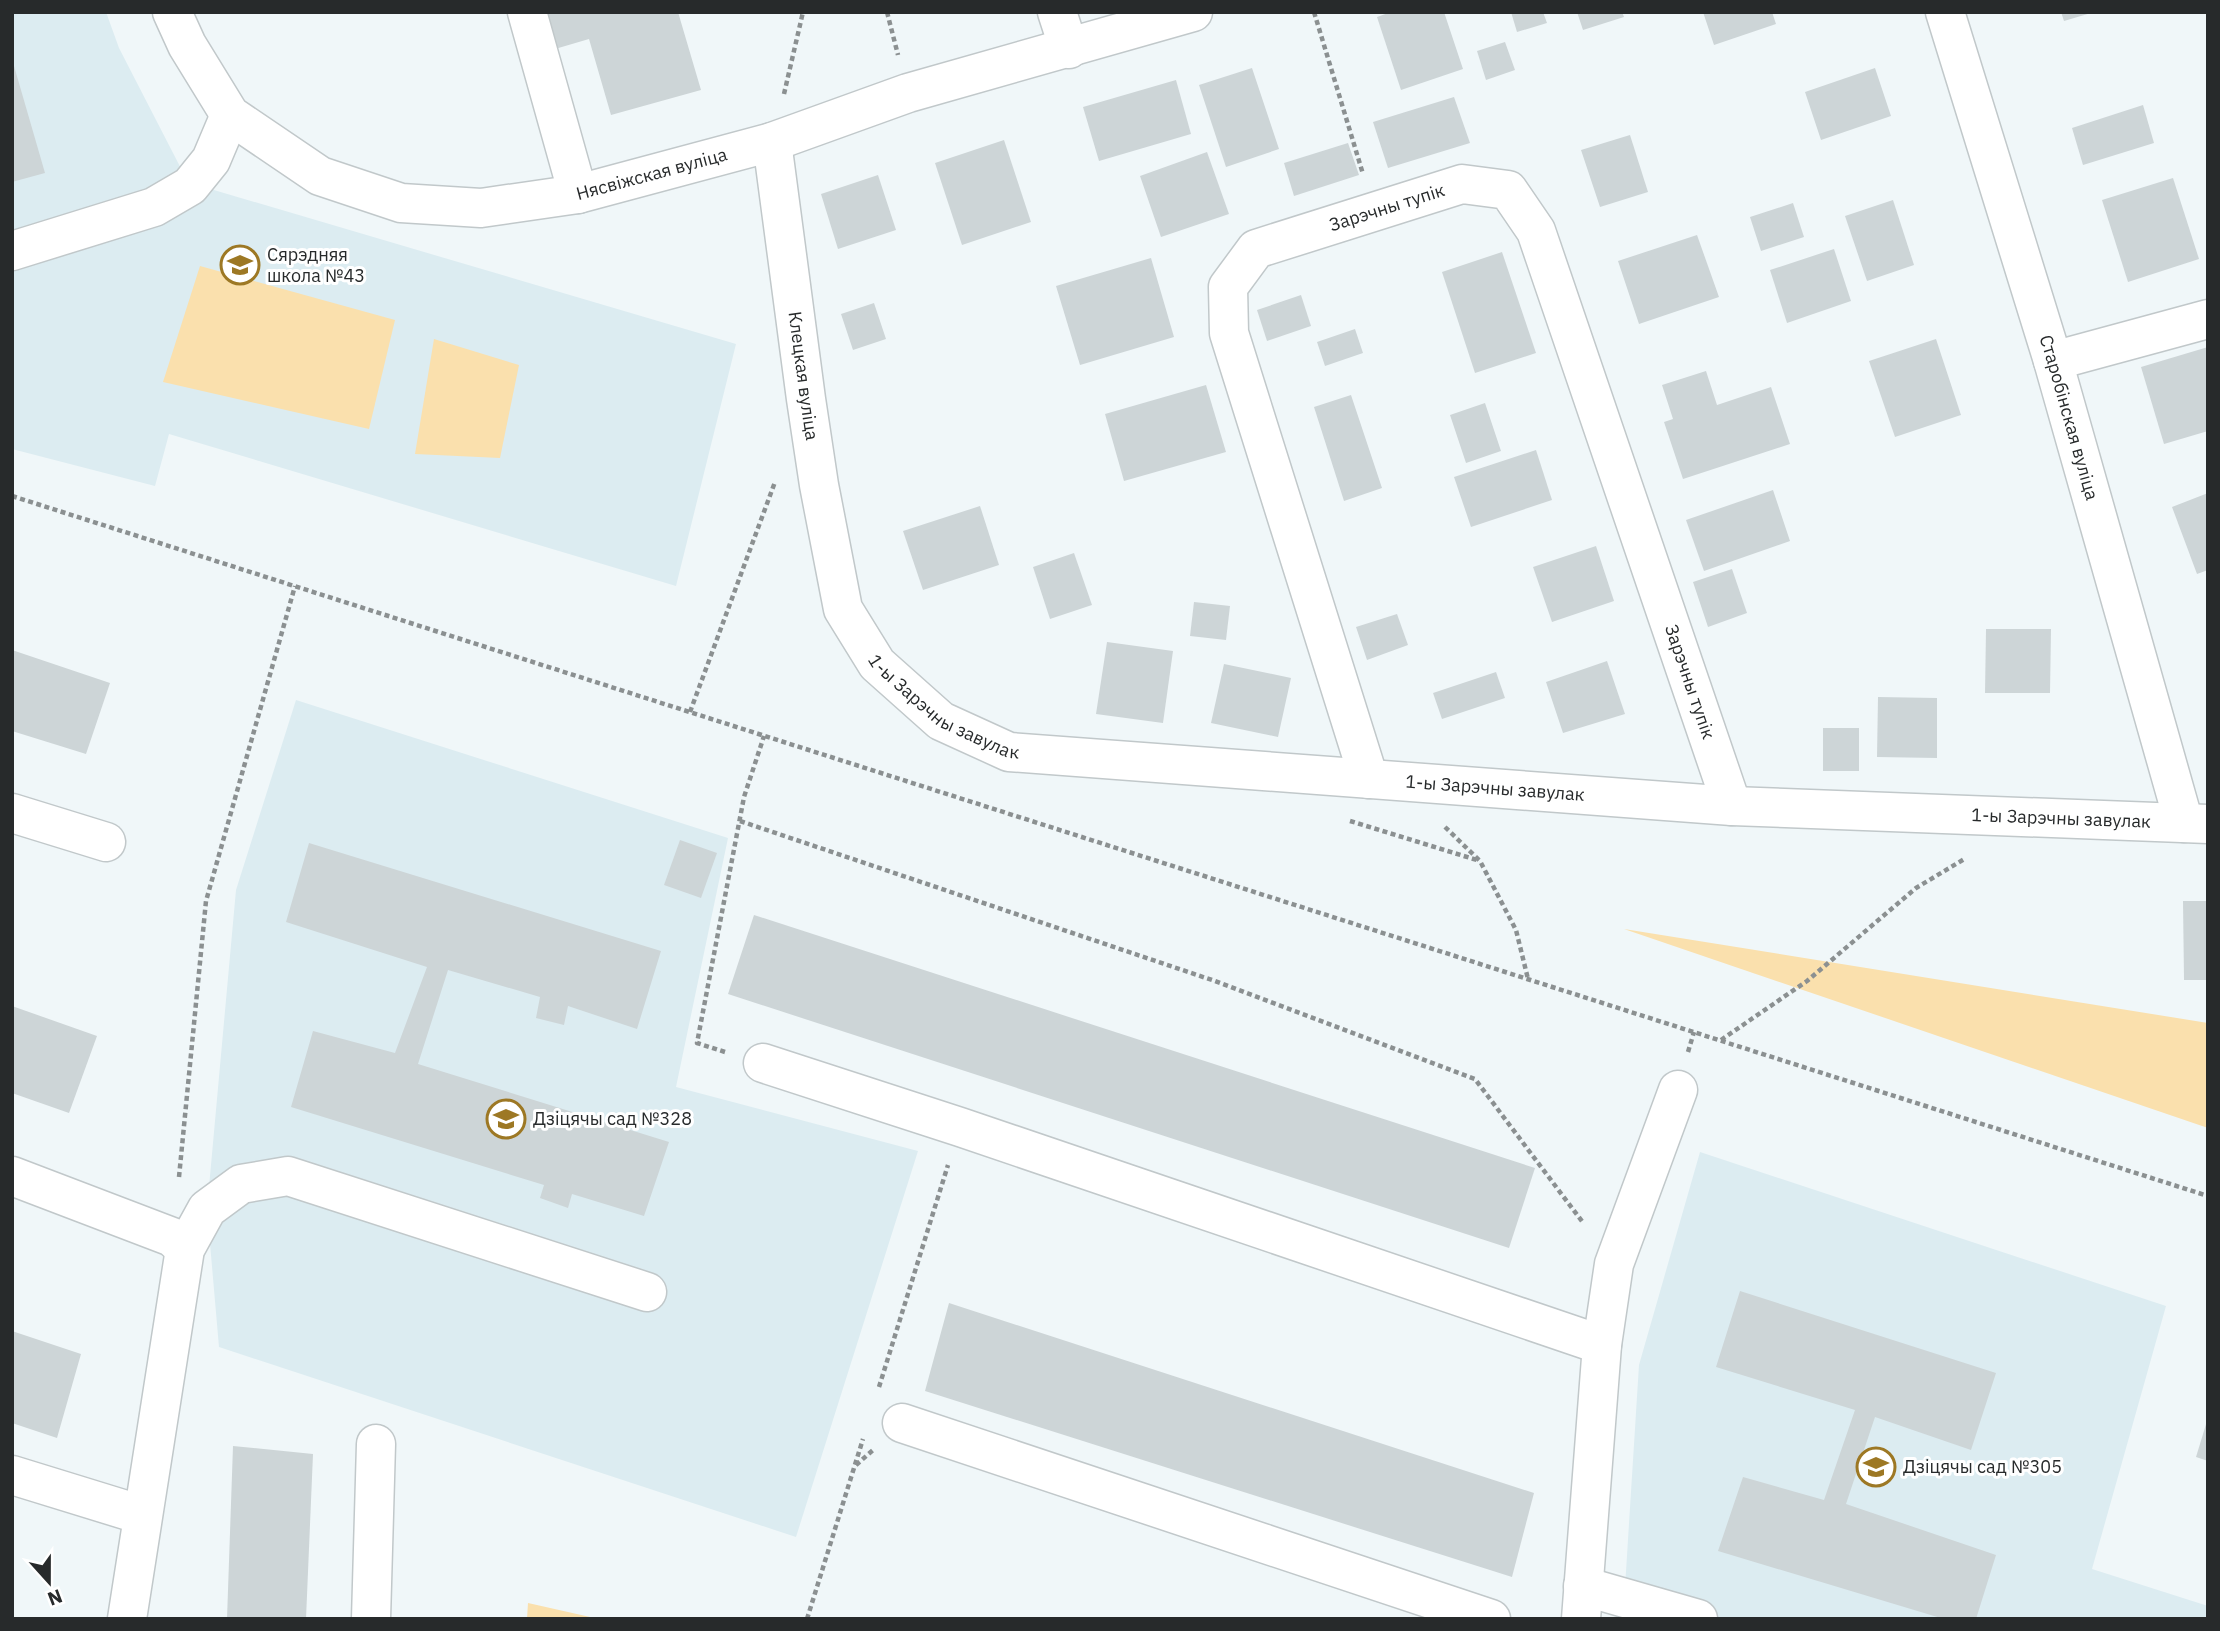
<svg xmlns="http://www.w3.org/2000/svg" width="2220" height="1631" font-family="'IBM Plex Sans',sans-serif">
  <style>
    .built { fill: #dcecf1 }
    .green { fill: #fae0ad }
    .building { fill: #cdd5d7 }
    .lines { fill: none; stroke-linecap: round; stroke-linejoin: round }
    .minor-casing { stroke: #c1c8ca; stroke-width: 41 }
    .path { stroke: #8b9091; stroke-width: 4.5; stroke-dasharray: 5 3.5; stroke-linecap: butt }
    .minor { stroke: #fff; stroke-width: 38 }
    .labels { text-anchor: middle; stroke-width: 6; stroke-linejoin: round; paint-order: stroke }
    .street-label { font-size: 18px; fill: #272a2b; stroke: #fff }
    .poi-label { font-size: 18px; fill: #272a2b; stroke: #fff; text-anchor: start }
  </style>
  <rect width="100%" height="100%" fill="#f0f7f9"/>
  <!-- built -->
  <g class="built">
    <path d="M12 12H106L119 48 190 186 197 185 736 344 676 586 169 434 155 486 12 449Z"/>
    <path d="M296 700 728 838 676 1087 918 1151 796 1537 219 1347 207 1209 236 890Z"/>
    <path d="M1700 1152 2166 1306 2092 1569 2208 1606V1619H1623L1639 1365Z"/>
  </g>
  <!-- green -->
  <g class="green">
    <path d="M200 266 395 320 369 429 163 382Z"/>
    <path d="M434 339 519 365 500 458 415 454Z"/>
    <path d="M1624 929 2208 1023V1128Z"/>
    <path d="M528 1603 599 1619H527Z"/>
  </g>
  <!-- building -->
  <g class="building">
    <path d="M544 12H678L701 90 611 115 589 39 555 49Z"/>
    <path d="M1391 12H1444L1463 69 1401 90 1377 17Z"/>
    <path d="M1511 12H1543L1547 23 1517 32Z"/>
    <path d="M1577 12H1622L1624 17 1583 30Z"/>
    <path d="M1703 12H1772L1776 24 1714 45Z"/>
    <path d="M2061 12H2091V13L2064 21Z"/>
    <path d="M1505 42 1515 70 1486 80 1477 51Z"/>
    <path d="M12 59 45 173 12 182Z"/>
    <path d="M1252 68 1279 149 1226 167 1199 85Z"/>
    <path d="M1875 68 1891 116 1821 140 1805 92Z"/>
    <path d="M1176 80 1191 134 1099 161 1083 107Z"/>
    <path d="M1454 97 1470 143 1388 168 1373 122Z"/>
    <path d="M2143 105 2154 143 2083 165 2072 128Z"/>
    <path d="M1630 135 1648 192 1600 207 1581 150Z"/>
    <path d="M1004 140 1031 222 962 245 935 163Z"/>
    <path d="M1348 143 1359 175 1294 196 1284 163Z"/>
    <path d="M1207 152 1229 214 1161 237 1140 176Z"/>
    <path d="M878 175 896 230 838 249 821 194Z"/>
    <path d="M2173 178 2199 259 2128 282 2102 200Z"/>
    <path d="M1893 200 1914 265 1867 281 1845 216Z"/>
    <path d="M1793 203 1804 237 1761 251 1750 217Z"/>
    <path d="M1697 235 1719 297 1639 324 1618 261Z"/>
    <path d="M1834 249 1851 301 1787 323 1770 270Z"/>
    <path d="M1502 252 1536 353 1475 373 1442 272Z"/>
    <path d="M1151 258 1174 337 1080 365 1056 286Z"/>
    <path d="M1301 295 1311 326 1267 341 1257 310Z"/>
    <path d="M874 303 886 339 853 350 841 314Z"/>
    <path d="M1355 329 1363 353 1325 366 1317 342Z"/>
    <path d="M1936 339 1961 415 1895 437 1869 361Z"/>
    <path d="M2208 347V431L2164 444 2141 367Z"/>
    <path d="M1706 371 1717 405 1771 387 1790 444 1683 479 1664 422 1673 419 1662 385Z"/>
    <path d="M1206 385 1226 452 1124 481 1105 414Z"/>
    <path d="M1351 395 1382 488 1344 501 1314 407Z"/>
    <path d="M1485 403 1501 451 1466 463 1450 415Z"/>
    <path d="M1536 450 1552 500 1471 527 1454 477Z"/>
    <path d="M1773 490 1790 541 1704 571 1686 520Z"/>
    <path d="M2208 493V570L2197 574 2172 507Z"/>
    <path d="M980 506 999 565 923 590 903 531Z"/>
    <path d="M1596 546 1614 601 1552 622 1533 567Z"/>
    <path d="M1074 553 1092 605 1050 619 1033 567Z"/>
    <path d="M1732 569 1747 613 1708 627 1693 582Z"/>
    <path d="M1194 602 1230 606 1226 640 1190 636Z"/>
    <path d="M1397 614 1408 645 1367 660 1356 627Z"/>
    <path d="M1986 629H2051L2050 693H1985Z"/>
    <path d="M1107 642 1173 651 1163 723 1096 714Z"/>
    <path d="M12 650 110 683 86 754 12 731Z"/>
    <path d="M1607 661 1625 714 1563 733 1546 682Z"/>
    <path d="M1224 664 1291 678 1278 737 1211 723Z"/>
    <path d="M1496 672 1505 698 1442 719 1433 693Z"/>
    <path d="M1878 697 1937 698V758L1877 757Z"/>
    <rect x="1823" y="728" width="36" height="43"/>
    <path d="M680 840 717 853 701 898 664 885Z"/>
    <path d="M309 843 661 951 637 1029 568 1006 564 1025 536 1018 540 997 448 970 418 1064 669 1142 644 1216 572 1194 568 1208 540 1198 544 1185 291 1107 313 1031 395 1053 427 967 286 922Z"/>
    <path d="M2183 901H2208V980H2184Z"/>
    <path d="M754 915 1535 1168 1509 1248 728 994Z"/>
    <path d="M12 1006 97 1036 69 1113 12 1093Z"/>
    <path d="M1740 1291 1996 1373 1971 1450 1875 1417 1846 1504 1996 1555 1976 1619H1944L1718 1551 1743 1477 1824 1500 1855 1410 1716 1367Z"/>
    <path d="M949 1303 1534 1493 1512 1577 925 1391Z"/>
    <path d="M12 1331 81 1354 57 1438 12 1423Z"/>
    <path d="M2207 1421H2208V1461L2196 1457Z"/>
    <path d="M233 1446 313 1454 306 1619H227Z"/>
  </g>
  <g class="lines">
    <defs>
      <g id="minor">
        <path id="s1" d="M172 12 187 45 230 115 320 176 401 203 481 208 578 194 772 142 908 93 1193 12"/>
        <path d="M527 12 578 194"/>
        <path d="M1057 12 1069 49"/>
        <path id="s2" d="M1945 12 2053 361 2184 823"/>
        <path id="s3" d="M772 142 806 399 819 485 843 609 877 664 941 721 1009 752 1732 806 2208 824"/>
        <path d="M12 251 154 207 190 186 211 160 230 115"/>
        <path d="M2053 361 2208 319"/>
        <path id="s4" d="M1369 779 1229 333 1228 287 1256 249 1462 184 1508 190 1536 231 1732 806"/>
        <path d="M12 813 106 842"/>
        <path d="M763 1063 960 1127 1602 1345"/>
        <path d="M12 1176 172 1237 185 1249"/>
        <path d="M902 1423 1491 1619"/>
        <path d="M12 1475 142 1515"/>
        <path d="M1583 1586 1698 1619"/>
        <path d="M127 1619 185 1249 207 1209 241 1184 288 1176 647 1292"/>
        <path d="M371 1619 376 1444"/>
        <path d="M1581 1619 1602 1345 1614 1264 1678 1090"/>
      </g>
    </defs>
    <!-- minor casing -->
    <use href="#minor" class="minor-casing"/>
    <!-- path -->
    <g class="path">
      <path d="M887 12 898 55"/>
      <path d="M1314 12 1363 174"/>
      <path d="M784 94 803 12"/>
      <path d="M12 496 2208 1196"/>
      <path d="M690 712 775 482"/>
      <path d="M740 821 1215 981 1475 1079 1584 1224"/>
      <path d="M1350 821 1480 861"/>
      <path d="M1445 827 1480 861 1516 930 1528 979"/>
      <path d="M1721 1040 1807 981 1916 888 1966 858"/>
      <path d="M725 1052 697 1043 744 797 764 736"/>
      <path d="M1688 1052 1694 1032"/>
      <path d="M179 1177 206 901 295 586"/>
      <path d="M879 1387 948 1165"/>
      <path d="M856 1465 873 1450"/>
      <path d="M807 1619 863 1439"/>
    </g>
    <!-- minor -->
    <use href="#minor" class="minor"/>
  </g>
  <!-- icons -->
  <defs>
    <symbol id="school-ring" viewBox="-11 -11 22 22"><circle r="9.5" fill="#fff" stroke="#9d7824" stroke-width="1.5"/><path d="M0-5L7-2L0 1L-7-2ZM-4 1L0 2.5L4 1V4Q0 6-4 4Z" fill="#9d7824"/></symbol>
  </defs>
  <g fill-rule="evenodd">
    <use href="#school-ring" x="218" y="243" width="44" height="44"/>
    <use href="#school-ring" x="484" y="1097" width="44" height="44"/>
    <use href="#school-ring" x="1854" y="1445" width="44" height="44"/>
  </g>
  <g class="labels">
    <!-- street labels -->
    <g class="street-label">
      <text dy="6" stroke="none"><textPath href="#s1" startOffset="567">Нясвіжская вуліца</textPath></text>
      <text dy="6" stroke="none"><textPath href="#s4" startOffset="698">Зарэчны тупік</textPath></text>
      <text dy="6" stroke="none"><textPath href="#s3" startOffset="236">Клецкая вуліца</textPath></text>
      <text dy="6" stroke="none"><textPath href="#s2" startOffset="424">Старобінская вуліца</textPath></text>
      <text dy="6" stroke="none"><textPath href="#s4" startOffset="1349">Зарэчны тупік</textPath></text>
      <text dy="6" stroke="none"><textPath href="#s3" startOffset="618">1-ы Зарэчны завулак</textPath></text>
      <text dy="6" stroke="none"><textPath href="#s3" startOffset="1185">1-ы Зарэчны завулак</textPath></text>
      <text dy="6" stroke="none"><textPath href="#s3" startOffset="1752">1-ы Зарэчны завулак</textPath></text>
    </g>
    <!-- poi labels -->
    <g class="poi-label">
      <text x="267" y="261">Сярэдняя<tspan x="267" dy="21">школа №43</tspan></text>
      <text x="533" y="1125">Дзіцячы сад №328</text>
      <text x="1903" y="1473">Дзіцячы сад №305</text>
    </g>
  </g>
  <!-- border -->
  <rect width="2220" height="1631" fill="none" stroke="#272a2b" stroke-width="28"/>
  <!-- north arrow -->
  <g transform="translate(49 1582) rotate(159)" stroke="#ffffff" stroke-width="5" paint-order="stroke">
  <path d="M0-5L12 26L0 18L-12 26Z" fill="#272a2b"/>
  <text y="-10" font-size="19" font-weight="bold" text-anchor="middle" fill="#272a2b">N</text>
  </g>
</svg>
